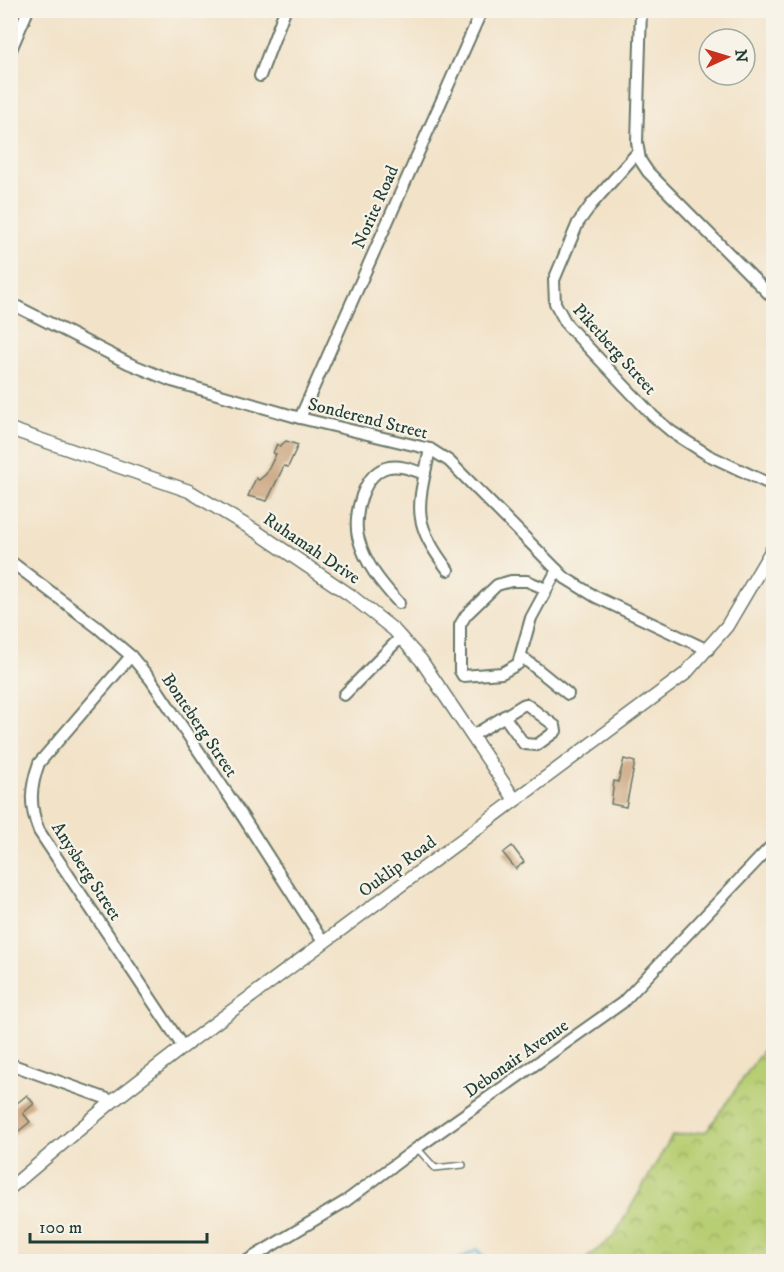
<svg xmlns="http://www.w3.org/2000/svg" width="784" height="1272" font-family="'IM FELL DW Pica',serif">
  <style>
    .park { fill: url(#park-crowns); stroke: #6b8654; stroke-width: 1.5 }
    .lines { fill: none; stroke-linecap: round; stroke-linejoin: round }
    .stream { stroke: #47adc6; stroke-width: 4 }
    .building { fill: #c69d74 }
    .service-casing { stroke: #697768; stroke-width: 8 }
    .minor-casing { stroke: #697768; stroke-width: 14 }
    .tertiary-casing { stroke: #697768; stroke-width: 15 }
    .service { stroke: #fff; stroke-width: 5 }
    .minor { stroke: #fff; stroke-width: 10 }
    .tertiary { stroke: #fff; stroke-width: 12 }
    .labels { text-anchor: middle; stroke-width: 4.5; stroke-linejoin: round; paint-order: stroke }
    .street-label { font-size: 18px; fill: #1f3d34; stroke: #f7f3e8 }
  </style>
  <defs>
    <pattern id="park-crowns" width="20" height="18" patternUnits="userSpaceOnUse" patternTransform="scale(1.5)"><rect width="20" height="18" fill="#b7ce73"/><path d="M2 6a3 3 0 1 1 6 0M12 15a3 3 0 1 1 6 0" fill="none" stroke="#94a85f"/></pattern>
  </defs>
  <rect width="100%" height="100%" fill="#f7f3e8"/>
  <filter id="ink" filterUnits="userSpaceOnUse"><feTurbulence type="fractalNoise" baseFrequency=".0167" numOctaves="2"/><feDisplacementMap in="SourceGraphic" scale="12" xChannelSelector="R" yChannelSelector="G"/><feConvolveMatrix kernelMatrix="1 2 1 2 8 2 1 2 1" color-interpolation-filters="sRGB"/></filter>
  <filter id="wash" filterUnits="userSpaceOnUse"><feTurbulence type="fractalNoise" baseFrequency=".008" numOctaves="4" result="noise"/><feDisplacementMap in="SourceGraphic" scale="24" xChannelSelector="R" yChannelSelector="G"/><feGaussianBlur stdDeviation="1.35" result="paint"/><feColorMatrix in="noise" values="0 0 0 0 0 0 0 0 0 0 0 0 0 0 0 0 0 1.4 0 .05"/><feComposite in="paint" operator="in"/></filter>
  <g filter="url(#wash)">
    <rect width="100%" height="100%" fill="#f2e2c8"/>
    <!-- park -->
    <path class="park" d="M773 1035V1261H583L614 1236 672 1136 707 1131Z"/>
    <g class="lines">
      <!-- stream -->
      <path class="stream" d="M454 1262 477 1250 487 1262"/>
    </g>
    <g id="blocks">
      <!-- building -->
      <g class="building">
        <path d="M286 441 298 445 288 467 284 466 267 501 248 496 256 478 259 480 266 474 276 454 273 453 277 444 280 446Z"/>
        <path d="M624 759 635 762 626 807 611 804 614 781 618 782Z"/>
        <path d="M512 846 524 862 516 869 503 853Z"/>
        <path d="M27 1095 34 1104 23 1113 30 1122 10 1138V1109Z"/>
      </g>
    </g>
  </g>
  <g filter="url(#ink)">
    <use href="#blocks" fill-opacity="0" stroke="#697768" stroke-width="1.5"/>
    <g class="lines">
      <defs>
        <path id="service" d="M417 1148 435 1168 463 1165"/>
        <g id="minor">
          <path d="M641 10 637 142 640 160 648 172 774 299"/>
          <path d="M10 52 28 10"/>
          <path d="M260 76 285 10"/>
          <path d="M637 153 591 205 578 223 554 280 555 303 567 325 653 416 672 432 708 455 774 486"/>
          <path d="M10 303 128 363 172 381 300 418 430 449 449 461 565 578 596 597 708 650"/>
          <path d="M300 418 482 10"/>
          <path d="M430 449C418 507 410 520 448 570"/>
          <path d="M10 561 97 627 131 656 151 680 243 817 323 942"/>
          <path d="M546 589 527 581H511L497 585 466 615 460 625V671L463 676 502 673 518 664 531 618 557 570"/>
          <path d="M399 603C381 583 365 564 358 537 353 515 363 472 389 467 401 465 413 470 425 474"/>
          <path d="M131 656 39 763C30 788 29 806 39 831L183 1047"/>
          <path d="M521 656 568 694"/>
          <path d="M344 695 401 637"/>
          <path d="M472 736 523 705 526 704 555 726 556 731 537 745 524 744 504 716"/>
          <path d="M10 1064 113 1101"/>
          <path d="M245 1262 346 1201 417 1148 622 1003 774 843"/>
        </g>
        <g id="tertiary">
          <path d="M10 429 189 491 257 532 350 595 394 630 421 660 515 800"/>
          <path d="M10 1188 113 1101 183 1047 685 674 727 626 774 546"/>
        </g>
      </defs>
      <!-- service casing -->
      <use href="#service" class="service-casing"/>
      <!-- minor casing -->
      <use href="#minor" class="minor-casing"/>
      <!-- tertiary casing -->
      <use href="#tertiary" class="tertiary-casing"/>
      <!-- service -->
      <use href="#service" class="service"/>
      <!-- minor -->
      <use href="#minor" class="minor"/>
      <!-- tertiary -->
      <use href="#tertiary" class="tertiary"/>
    </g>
  </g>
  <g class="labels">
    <!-- street labels -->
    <g class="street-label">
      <text transform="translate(375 207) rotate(-66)" y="6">Norite Road</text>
      <text transform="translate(615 349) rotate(48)" y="6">Piketberg Street</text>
      <text transform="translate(368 418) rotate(14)" y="6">Sonderend Street</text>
      <text transform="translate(312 548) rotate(34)" y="6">Ruhamah Drive</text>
      <text transform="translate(200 725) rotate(56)" y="6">Bonteberg Street</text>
      <text transform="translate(397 866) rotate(-36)" y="6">Ouklip Road</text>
      <text transform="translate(87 871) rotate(57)" y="6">Anysberg Street</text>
      <text transform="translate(516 1058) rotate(-35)" y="6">Debonair Avenue</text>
    </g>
  </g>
  <!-- margin -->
  <rect width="784" height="1272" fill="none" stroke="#f7f3e8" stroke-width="36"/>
  <!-- north arrow -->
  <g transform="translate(727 57) rotate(86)"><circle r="28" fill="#f7f3e8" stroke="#a1aaa0" stroke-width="1.5"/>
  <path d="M0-4.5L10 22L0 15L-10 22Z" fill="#c8321e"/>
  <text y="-9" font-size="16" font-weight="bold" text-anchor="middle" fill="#1f3d34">N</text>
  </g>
  <!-- scale -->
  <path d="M30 1233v9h177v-9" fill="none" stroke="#1f3d34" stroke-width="3"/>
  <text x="39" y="1233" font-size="18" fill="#1f3d34" stroke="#f7f3e8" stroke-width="4.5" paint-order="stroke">100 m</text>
</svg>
